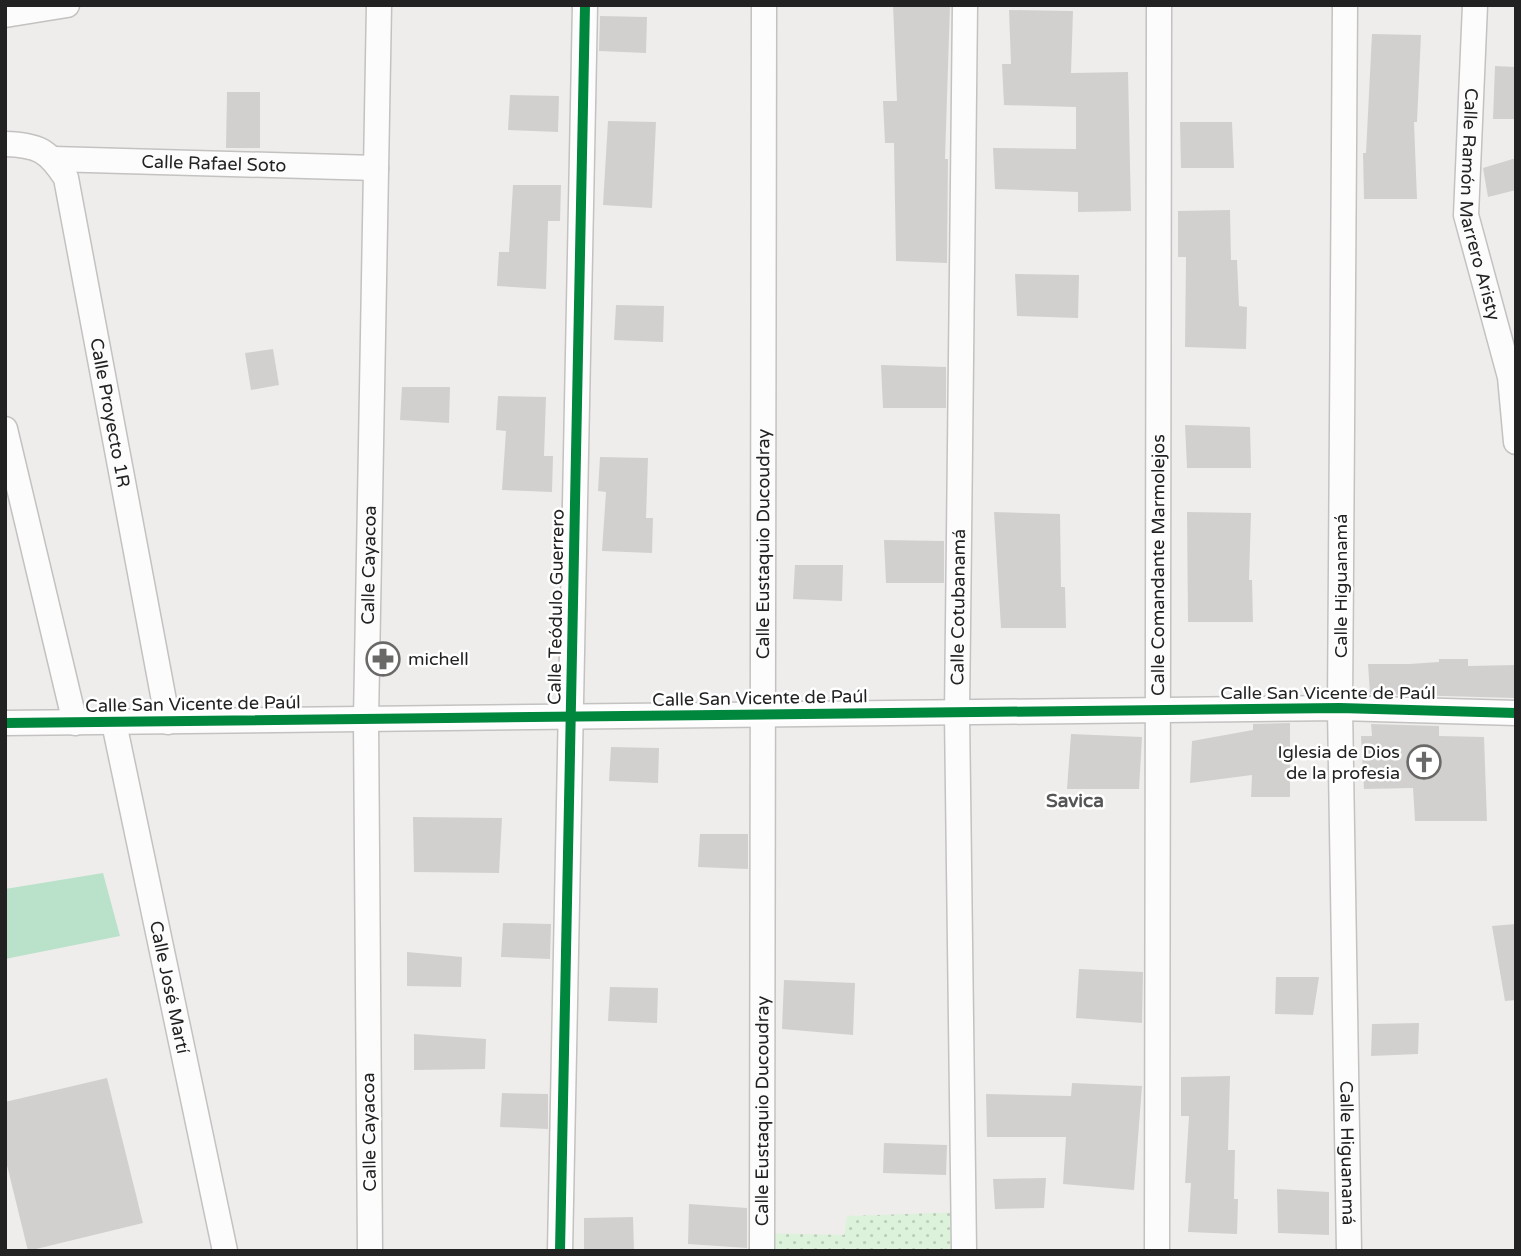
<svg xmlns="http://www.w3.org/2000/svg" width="1521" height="1256" font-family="'Varela Round',sans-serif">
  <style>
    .park { fill: url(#park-dots) }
    .pitch { fill: #bae2cb }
    .building { fill: #d2d0ce }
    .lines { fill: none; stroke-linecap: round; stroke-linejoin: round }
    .street-casing { stroke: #c3c2c1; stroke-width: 27 }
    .street { stroke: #fdfcfc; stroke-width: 24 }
    .cycleway-casing { stroke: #fff; stroke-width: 15 }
    .cycleway { stroke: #00873e; stroke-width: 10 }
    .labels { text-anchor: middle; stroke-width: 5; stroke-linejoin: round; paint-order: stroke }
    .street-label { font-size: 18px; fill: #222; stroke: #fff }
    .poi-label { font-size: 18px; fill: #222; stroke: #fff; text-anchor: start }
    .neighbourhood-label { font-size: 19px; font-weight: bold; fill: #555; stroke: #fff }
  </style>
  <defs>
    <pattern id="park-dots" width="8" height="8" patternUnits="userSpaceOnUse" patternTransform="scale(1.75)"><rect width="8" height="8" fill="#ddf2da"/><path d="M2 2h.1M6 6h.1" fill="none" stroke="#bdcfbb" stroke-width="1.8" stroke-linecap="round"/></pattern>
  </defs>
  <rect width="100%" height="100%" fill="#efedeb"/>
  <!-- park -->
  <path class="park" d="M963 1212 964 1251H762V1233L844 1235 847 1216Z"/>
  <!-- pitch -->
  <path class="pitch" d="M103 873 120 936 5 959V889Z"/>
  <!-- building -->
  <g class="building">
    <path d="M893 5H950L945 159H948L947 263 896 261 894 143H885L883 101H897Z"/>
    <path d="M1009 10 1073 11 1071 73 1128 72 1131 211 1078 212V192L995 189 993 148 1076 149V107L1004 105 1002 64H1011Z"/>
    <path d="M600 16 647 17 646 53 599 51Z"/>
    <path d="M1372 34 1421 35 1417 122H1414L1417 199H1364L1363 153H1366Z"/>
    <path d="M1495 66 1516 67V119H1493Z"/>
    <path d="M227 92H260V148H226Z"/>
    <path d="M510 95 559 96 558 132 508 130Z"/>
    <path d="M608 121 656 122 652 208 603 205Z"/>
    <path d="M1180 122H1232L1234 168H1181Z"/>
    <path d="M1516 158V190L1488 197 1483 168Z"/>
    <path d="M513 185H561L560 221H548L546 289 497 286 499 252H509Z"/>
    <path d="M1230 210 1231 260H1237L1239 306 1247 307 1246 349 1185 347 1186 257H1178V211Z"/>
    <path d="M1015 274 1079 275 1078 318 1017 316Z"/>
    <path d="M616 305 664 306 663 342 614 340Z"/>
    <path d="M273 349 279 385 251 390 245 353Z"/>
    <path d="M881 365 946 367V408H883Z"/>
    <path d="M402 387H450L449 423 400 420Z"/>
    <path d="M498 396 546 397 544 456H553L552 492 502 490 506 431 496 430Z"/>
    <path d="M1185 425 1250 427 1251 468H1187Z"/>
    <path d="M600 457 648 458 646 518H653L652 553 602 551 606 492 598 491Z"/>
    <path d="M994 512 1060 514 1061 587H1065L1066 628H1001Z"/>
    <path d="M1187 512 1251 513 1249 580H1252L1253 622H1188Z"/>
    <path d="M884 540 944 541V583H886Z"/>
    <path d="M795 565H843L842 601 793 599Z"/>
    <path d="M1439 659H1468V666L1516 665V698L1370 694 1368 664H1409L1439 662Z"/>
    <path d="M1290 723V797H1251L1252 775 1190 783 1192 741 1253 730V724Z"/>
    <path d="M1371 724 1439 726V736L1484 737 1487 821H1415L1413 788 1364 789 1361 736H1372Z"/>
    <path d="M1071 734 1142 737 1139 789H1067Z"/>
    <path d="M611 747 659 748 658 783 609 781Z"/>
    <path d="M413 817 502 818 499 873 414 872Z"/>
    <path d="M700 834H748V869L698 867Z"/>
    <path d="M503 923 551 924 550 959 501 957Z"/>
    <path d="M1516 924V1000L1505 1001 1492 926Z"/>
    <path d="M407 952 462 957 461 987 407 986Z"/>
    <path d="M1079 969 1143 972 1142 1023 1076 1018Z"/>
    <path d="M1276 977H1319L1313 1015 1275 1014Z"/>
    <path d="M784 980 855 983 853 1035 782 1029Z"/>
    <path d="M610 987 658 988 657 1023 608 1021Z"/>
    <path d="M1419 1023 1418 1054 1371 1056 1372 1024Z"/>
    <path d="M414 1034 486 1039 485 1069 414 1070Z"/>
    <path d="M1230 1076 1228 1150H1235L1234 1199H1238L1237 1234 1188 1232 1191 1183H1185L1189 1116H1181V1077Z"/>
    <path d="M107 1078 143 1223 28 1251 5 1157V1102Z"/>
    <path d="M1072 1083 1142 1086 1134 1190 1063 1184 1066 1137H987L986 1094 1071 1096Z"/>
    <path d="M502 1093 548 1094V1129L500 1127Z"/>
    <path d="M884 1143 947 1145 946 1175 883 1173Z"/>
    <path d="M1046 1178 1044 1208 995 1209 993 1179Z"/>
    <path d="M1277 1189 1329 1192V1235L1278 1233Z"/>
    <path d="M689 1204 747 1208V1248L688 1244Z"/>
    <path d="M633 1217 634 1251H584V1218Z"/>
  </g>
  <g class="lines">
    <defs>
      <g id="street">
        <path id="s1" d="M1345 5 1340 708 1349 1251"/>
        <path id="s2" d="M1475 5 1466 215 1510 377 1516 442"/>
        <path d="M5 15 67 5"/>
        <path id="s3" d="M5 144C38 145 48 150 66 178L168 722"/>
        <path id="s4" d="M53 159 376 168"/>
        <path d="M5 429 75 723"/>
        <path d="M5 723 1340 708 1516 713"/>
        <path id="s5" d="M114 723 225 1251"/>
        <path id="s6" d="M370 1251 366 720 379 5"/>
        <path d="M560 1251 585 5"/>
        <path id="s7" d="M762 1251 764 5"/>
        <path id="s8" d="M964 1251 957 713 965 5"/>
        <path id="s9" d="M1157 1251 1159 5"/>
      </g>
    </defs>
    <!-- street casing -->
    <use href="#street" class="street-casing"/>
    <!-- street -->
    <use href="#street" class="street"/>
    <defs>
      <g id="cycleway">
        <path d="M5 723 1340 708 1516 713"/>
        <path d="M560 1251 585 5"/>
      </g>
    </defs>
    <!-- cycleway casing -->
    <use href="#cycleway" class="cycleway-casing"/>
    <!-- cycleway -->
    <use href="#cycleway" class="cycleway"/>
  </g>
  <!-- icons -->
  <defs>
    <symbol id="pharmacy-ring" viewBox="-11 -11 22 22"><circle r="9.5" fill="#fff" stroke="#6a6968" stroke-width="1.5"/><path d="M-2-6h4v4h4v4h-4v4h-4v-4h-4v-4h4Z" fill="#6a6968"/></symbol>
    <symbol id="church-ring" viewBox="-11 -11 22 22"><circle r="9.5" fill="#fff" stroke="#6a6968" stroke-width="1.5"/><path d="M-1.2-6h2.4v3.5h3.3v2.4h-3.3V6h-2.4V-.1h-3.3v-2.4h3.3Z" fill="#6a6968"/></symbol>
  </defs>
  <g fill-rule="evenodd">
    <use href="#pharmacy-ring" x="364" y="640" width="38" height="38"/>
    <use href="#church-ring" x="1405" y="743" width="38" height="38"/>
  </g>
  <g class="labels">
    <!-- street labels -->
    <g class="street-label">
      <text dy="6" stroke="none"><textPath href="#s4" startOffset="161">Calle Rafael Soto</textPath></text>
      <text dy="6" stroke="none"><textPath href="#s2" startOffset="201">Calle Ramón Marrero Aristy</textPath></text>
      <text dy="6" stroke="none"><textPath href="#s3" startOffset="313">Calle Proyecto 1R</textPath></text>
      <text dy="6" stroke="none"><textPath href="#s7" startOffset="707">Calle Eustaquio Ducoudray</textPath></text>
      <text dy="6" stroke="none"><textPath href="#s6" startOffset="686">Calle Cayacoa</textPath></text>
      <text dy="6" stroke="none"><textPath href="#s9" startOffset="686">Calle Comandante Marmolejos</textPath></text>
      <text transform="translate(1341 586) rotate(-90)" y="6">Calle Higuanamá</text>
      <text transform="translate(556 607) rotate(-89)" y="6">Calle Teódulo Guerrero</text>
      <text dy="6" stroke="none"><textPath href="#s8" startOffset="644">Calle Cotubanamá</textPath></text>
      <text x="1328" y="699">Calle San Vicente de Paúl</text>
      <text transform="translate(760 698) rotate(-1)" y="6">Calle San Vicente de Paúl</text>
      <text transform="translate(193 704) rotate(-1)" y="6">Calle San Vicente de Paúl</text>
      <text dy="6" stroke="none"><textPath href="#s5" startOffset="270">Calle José Martí</textPath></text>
      <text dy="6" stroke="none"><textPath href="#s7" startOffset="140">Calle Eustaquio Ducoudray</textPath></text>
      <text transform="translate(369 1132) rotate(-91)" y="6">Calle Cayacoa</text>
      <text dy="6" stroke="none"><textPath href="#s1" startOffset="1148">Calle Higuanamá</textPath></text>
    </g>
    <!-- poi labels -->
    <g class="poi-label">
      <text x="408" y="665">michell</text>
      <text x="1400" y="758" text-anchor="end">Iglesia de Dios<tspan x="1400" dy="21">de la profesia</tspan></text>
    </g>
    <!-- neighbourhood labels -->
    <g class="neighbourhood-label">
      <text x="1075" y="807">Savica</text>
    </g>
  </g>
  <!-- border -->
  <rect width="1521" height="1256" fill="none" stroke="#222222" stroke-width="14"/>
</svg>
